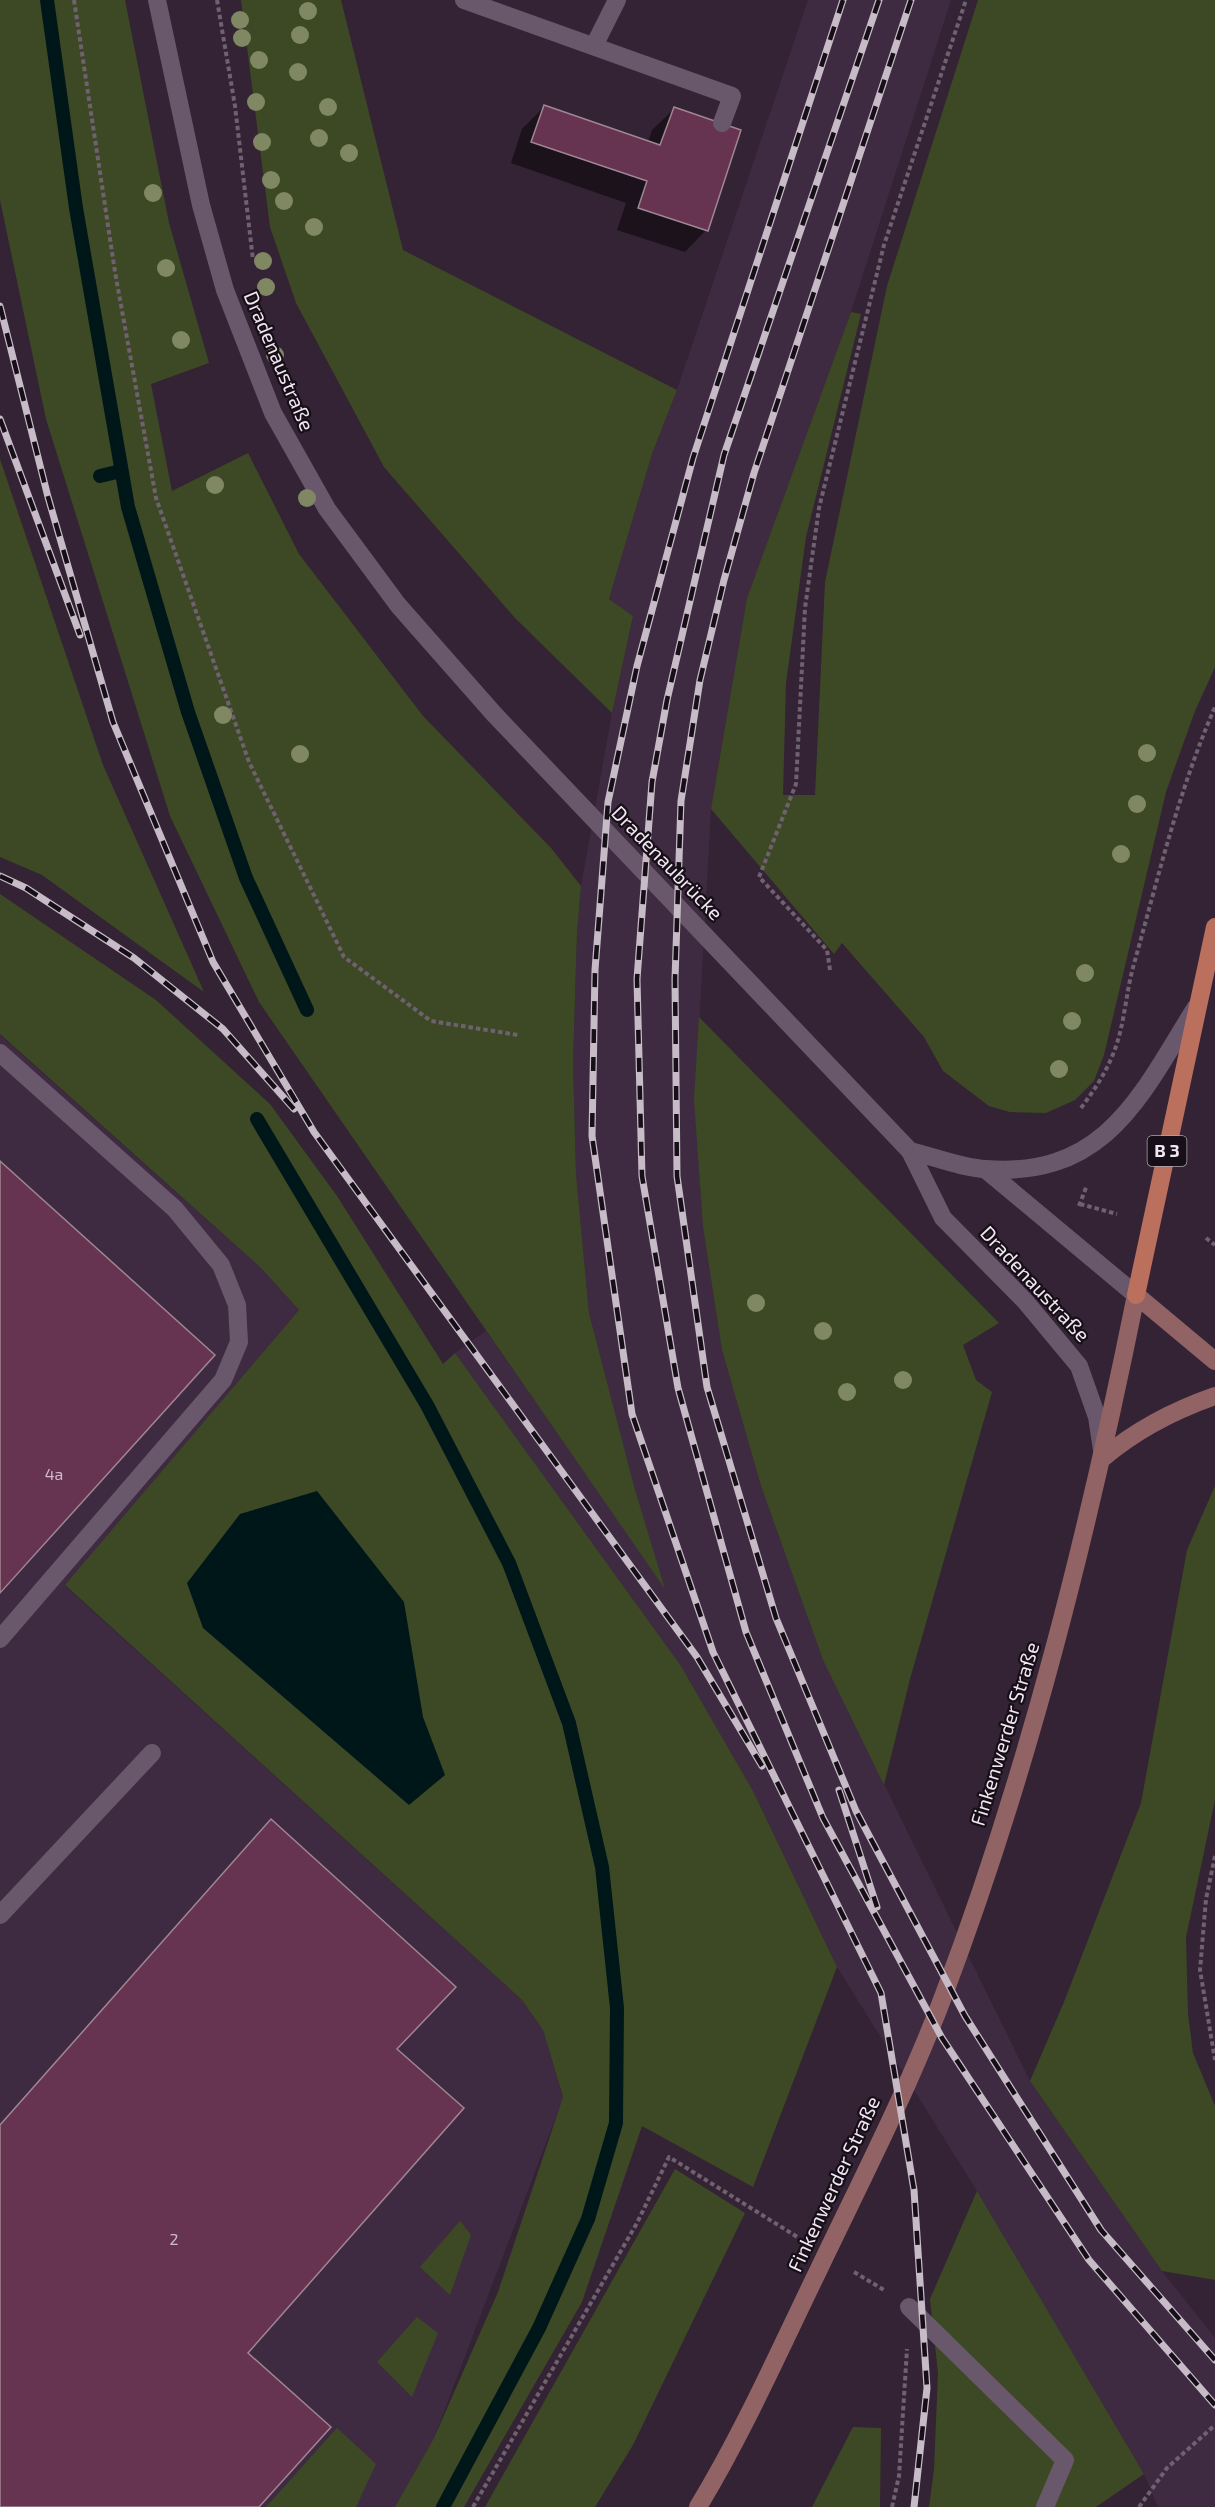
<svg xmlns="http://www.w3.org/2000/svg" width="1215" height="2507" font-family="'Exo 2',sans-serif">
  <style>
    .built { fill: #3f2b41 }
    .green { fill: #3d4925 }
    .water { fill: #001719 }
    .shadow { fill: #0007 }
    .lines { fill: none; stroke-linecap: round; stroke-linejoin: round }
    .stream { stroke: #001719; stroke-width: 14 }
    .building { fill: #663450; stroke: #a08593; stroke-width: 1.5 }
    .path { stroke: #6f6170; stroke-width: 4; stroke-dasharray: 4.5 3; stroke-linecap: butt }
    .lane { stroke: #69576b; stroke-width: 18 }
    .street { stroke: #69576b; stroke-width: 18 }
    .secondary { stroke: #926364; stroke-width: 18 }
    .primary { stroke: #ba705d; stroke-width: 18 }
    .rail-casing { stroke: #c7bbc8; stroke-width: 7 }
    .rail { stroke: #160f17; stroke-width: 4.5; stroke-dasharray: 14; stroke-linecap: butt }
    .tree { fill: #7f8862 }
    .labels { text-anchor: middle; stroke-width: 4.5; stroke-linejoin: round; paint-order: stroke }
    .number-label { font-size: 16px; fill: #cebaca }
    .shield { fill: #160f17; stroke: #afa6b0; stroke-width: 1.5 }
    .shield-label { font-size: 18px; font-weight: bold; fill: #f1e6f2 }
    .street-label { font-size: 20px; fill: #f1e6f2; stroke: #160f17 }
  </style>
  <rect width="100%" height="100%" fill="#332334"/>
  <!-- built -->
  <g class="built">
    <path d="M808 0H951L851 312 747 598 711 809 695 1099 703 1227 722 1350 761 1486 823 1660 1030 2081 1162 2271 1215 2338V2507H1158L1144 2474 977 2191 837 1967 753 1791 681 1666 455 1353 486 1331 664 1586 634 1486 589 1313 576 1174 573 1064 577 933 581 886 612 713 633 616 609 599 652 454 677 390Z"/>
    <path d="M0 1035 262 1269 299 1310 65 1586 522 2000 543 2030 563 2098 434 2438 395 2507H0Z"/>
  </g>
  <!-- green -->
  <g class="green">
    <path d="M0 0H125L169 223 209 363 151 384 172 491 248 453 299 554 423 716 551 848 581 886 577 933 573 1064 576 1174 589 1313 634 1486 665 1589 259 1002 170 816 46 419 0 200Z"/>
    <path d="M241 0H341L403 250 677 390 652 454 609 599 633 616 612 713 515 618 384 467 296 303 270 227Z"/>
    <path d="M978 0H1215V667L1195 711 1166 792 1104 1055 1094 1081 1075 1100 1046 1113 1010 1112 989 1106 943 1071 924 1037 842 943 834 954 711 809 747 598 851 312 861 314 806 537 786 683 783 795H815L825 582 887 286Z"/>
    <path d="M0 459 103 765 204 992 42 875 0 857Z"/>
    <path d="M0 894 156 1000 270 1104 337 1196 443 1364 455 1353 681 1666 753 1791 837 1967 753 2187 642 2126 582 2302 464 2507H395L434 2438 498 2292 563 2097 543 2030 522 2000 65 1585 299 1310 262 1269 0 1034Z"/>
    <path d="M699 1017 999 1323 963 1345 976 1380 992 1392 910 1679 884 1785 823 1660 761 1486 722 1350 703 1227 694 1099Z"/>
    <path d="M1215 1486V1800L1186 1937 1188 2014 1193 2053 1215 2106V2280L1162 2271 1030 2081 1064 2002 1141 1803 1187 1550Z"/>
    <path d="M675 2169 745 2213 633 2445 595 2507H485Z"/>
    <path d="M977 2191 1144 2474 1096 2507H929L934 2470 938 2373 930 2299Z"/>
    <path d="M460 2221 471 2235 450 2295 420 2267Z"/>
    <path d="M417 2317 438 2333 412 2397 377 2362Z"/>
    <path d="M853 2427 881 2428 880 2507H812Z"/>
    <path d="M337 2428 376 2464 356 2507H266Z"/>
  </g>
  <!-- water -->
  <path class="water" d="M317 1491 404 1602 423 1717 445 1775 409 1805 203 1628 187 1583 240 1514Z"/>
  <!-- shadow -->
  <g class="shadow">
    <path d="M544 107 648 142 652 130 674 109 706 230 685 252 617 230 626 203 511 163 522 129Z"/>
    <path d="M271 1821 245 2354 257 2507H0V2124Z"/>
  </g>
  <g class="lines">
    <!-- stream -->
    <g class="stream">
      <path d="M47 0 76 208 128 507 188 712 246 878 307 1010"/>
      <path d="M100 476 121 471"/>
      <path d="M257 1119 427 1405 509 1563 569 1723 602 1867 617 2008 616 2123 588 2219 539 2328 443 2507"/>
    </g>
  </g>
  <!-- building -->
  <g class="building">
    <path d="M544 105 660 145 674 107 741 130 708 231 638 208 647 181 531 142Z"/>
    <path d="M0 1161 215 1355 0 1593Z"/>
    <path d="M271 1819 456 1987 397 2049 464 2108 248 2353 331 2427 259 2507H0V2125Z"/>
  </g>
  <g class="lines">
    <!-- path -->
    <g class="path">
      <path d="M74 0 115 272 156 498 249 762 344 957 431 1021 518 1035"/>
      <path d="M217 0 235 106 253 260"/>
      <path d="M830 970 827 950 759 877 796 784 805 608 819 508 884 245 966 0"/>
      <path d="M1081 1108C1095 1089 1107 1071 1115 1049 1125 1022 1126 991 1134 964 1158 878 1179 789 1215 707"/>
      <path d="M1080 1204 1117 1214"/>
      <path d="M1079 1206 1087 1185"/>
      <path d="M1206 1238 1215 1245"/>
      <path d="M1215 1856 1206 1899 1200 1970 1215 2060"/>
      <path d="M854 2272 884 2290"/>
      <path d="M473 2507 637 2223 669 2157 799 2238"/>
      <path d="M892 2507 899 2476 907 2349"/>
      <path d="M1139 2507 1167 2468 1215 2425"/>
    </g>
    <!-- lane -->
    <g class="lane">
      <path d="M464 0 732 96 722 123"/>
      <path d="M594 46 617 0"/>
      <path d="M0 1053 175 1209 221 1265 237 1305 239 1342 223 1380 0 1639"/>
      <path d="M0 1915 152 1753"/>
      <path d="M909 2307 1065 2460 1045 2507"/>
    </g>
    <!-- street -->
    <g class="street">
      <path d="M157 0 201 205 225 290 273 413 327 509 398 605 494 714 910 1151 943 1218 1025 1301 1079 1366 1097 1417 1102 1450"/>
      <path d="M910 1151C935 1157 962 1168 986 1169 1106 1178 1141 1095 1196 1007"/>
      <path d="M985 1169 1136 1295"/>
    </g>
    <!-- secondary -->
    <g class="secondary">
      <path d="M1103 1458C1136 1430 1175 1410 1215 1396"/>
      <path d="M698 2507C744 2431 780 2349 819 2269 862 2179 908 2090 943 1997 1029 1770 1088 1533 1136 1295L1215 1361"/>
    </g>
    <!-- primary -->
    <path class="primary" d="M1136 1295 1215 927"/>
    <defs>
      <g id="rail">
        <path d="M843 0 693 458 637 666 608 802 595 970 592 1136 632 1414 713 1652 881 1993 914 2190 927 2388 914 2507"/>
        <path d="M879 0 724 455 667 700 652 782 637 979 642 1176 678 1388 746 1632 823 1818 942 2038 1089 2260 1215 2405"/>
        <path d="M911 0 754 473 724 580 700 680 681 801 675 979 677 1176 707 1387 776 1618 856 1811 965 2016 1101 2230 1215 2360"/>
        <path d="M0 306 48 497 113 722 213 962 314 1132 697 1657 762 1766"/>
        <path d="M0 419 80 635"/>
        <path d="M0 876 26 888 134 958 223 1029 294 1109"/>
        <path d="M839 1790 877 1907"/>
      </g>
    </defs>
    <!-- rail casing -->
    <use href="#rail" class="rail-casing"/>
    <!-- rail -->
    <use href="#rail" class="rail"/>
  </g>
  <!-- trees -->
  <g class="tree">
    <circle cx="308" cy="11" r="9"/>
    <circle cx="240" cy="20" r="9"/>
    <circle cx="300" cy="35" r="9"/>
    <circle cx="242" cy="38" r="9"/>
    <circle cx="259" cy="60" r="9"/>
    <circle cx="298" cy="72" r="9"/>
    <circle cx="256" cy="102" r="9"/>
    <circle cx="328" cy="107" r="9"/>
    <circle cx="319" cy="138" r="9"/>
    <circle cx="262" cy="142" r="9"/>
    <circle cx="349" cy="153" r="9"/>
    <circle cx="271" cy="180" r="9"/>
    <circle cx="153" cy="193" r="9"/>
    <circle cx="284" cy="201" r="9"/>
    <circle cx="314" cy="227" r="9"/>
    <circle cx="263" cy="261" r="9"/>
    <circle cx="166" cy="268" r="9"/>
    <circle cx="266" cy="287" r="9"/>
    <circle cx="181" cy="340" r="9"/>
    <circle cx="275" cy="355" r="9"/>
    <circle cx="215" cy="485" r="9"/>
    <circle cx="307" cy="498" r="9"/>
    <circle cx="223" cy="715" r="9"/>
    <circle cx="1147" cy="753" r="9"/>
    <circle cx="300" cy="754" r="9"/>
    <circle cx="1137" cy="804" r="9"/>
    <circle cx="1121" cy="854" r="9"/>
    <circle cx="1085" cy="973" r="9"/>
    <circle cx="1072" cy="1021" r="9"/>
    <circle cx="1059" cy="1069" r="9"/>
    <circle cx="756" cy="1303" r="9"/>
    <circle cx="823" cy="1331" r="9"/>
    <circle cx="903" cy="1380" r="9"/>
    <circle cx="847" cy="1392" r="9"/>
  </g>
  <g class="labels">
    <!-- number labels -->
    <g class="number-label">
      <text x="54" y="1480">4a</text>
      <text x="174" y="2245">2</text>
    </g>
    <!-- shield labels -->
    <rect class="shield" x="1147.5" y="1136" width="39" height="30" rx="4.5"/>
    <g class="shield-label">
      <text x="1167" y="1157">B 3</text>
    </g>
    <!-- street labels -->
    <g class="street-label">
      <text transform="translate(279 361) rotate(67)" y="7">Dradenaustraße</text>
      <text transform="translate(667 863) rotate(46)" y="7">Dradenaubrücke</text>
      <text transform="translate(1035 1284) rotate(47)" y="7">Dradenaustraße</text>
      <text transform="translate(1005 1734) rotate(-73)" y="7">Finkenwerder Straße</text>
      <text transform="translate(834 2184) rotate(-65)" y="7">Finkenwerder Straße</text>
    </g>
  </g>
</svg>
